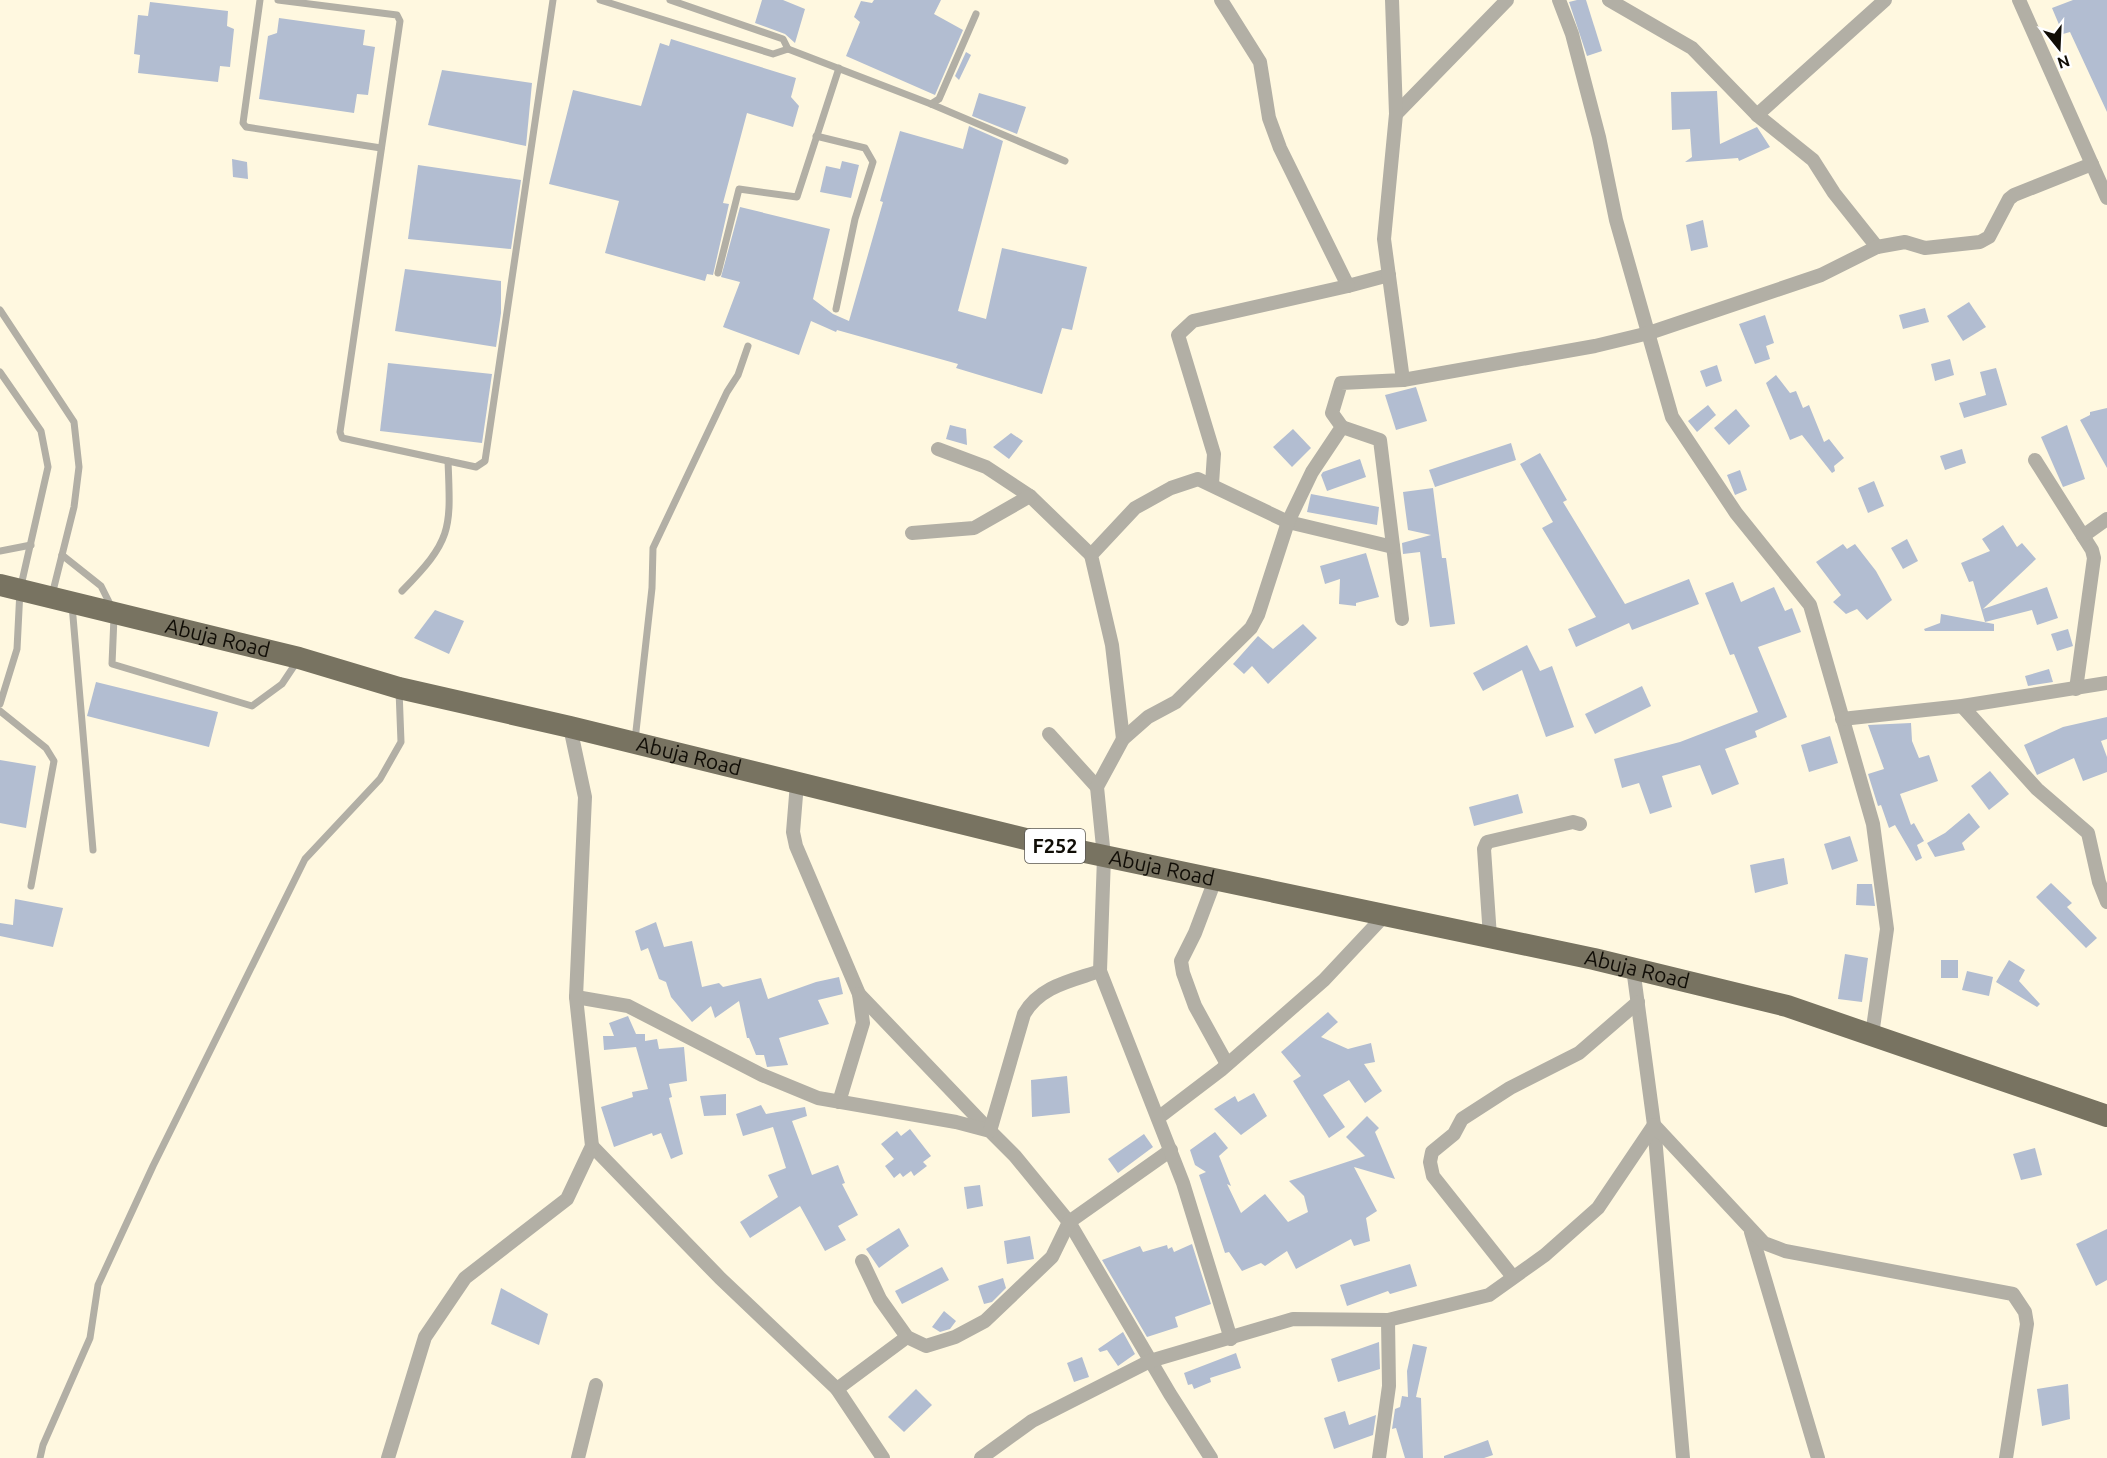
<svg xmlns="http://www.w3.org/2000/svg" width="2107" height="1458" font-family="Ubuntu,sans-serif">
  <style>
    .building { fill: #b2bdd1 }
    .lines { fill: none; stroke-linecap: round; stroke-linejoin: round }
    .lane { stroke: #b2afa5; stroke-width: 7 }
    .street { stroke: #b2afa5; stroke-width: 14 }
    .primary { stroke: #787361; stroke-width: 22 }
    .labels { text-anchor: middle; stroke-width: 4.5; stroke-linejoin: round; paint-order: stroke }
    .shield { fill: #fff; stroke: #585651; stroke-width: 1.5 }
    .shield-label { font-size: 20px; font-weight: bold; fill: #100d06 }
    .street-label { font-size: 21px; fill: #100d06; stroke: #fff }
  </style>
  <rect width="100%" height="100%" fill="#fff8e0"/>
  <!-- building -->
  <g class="building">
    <path d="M762 0H783L805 9 795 43 785 34 755 23Z"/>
    <path d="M874 0H941L934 14 963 30 935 95 846 56 860 22 854 17 861 1 872 3Z"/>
    <path d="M1577 0H1586L1602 51 1587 56 1569 2Z"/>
    <path d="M2073 0H2107V112L2070 32 2063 34 2052 8Z"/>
    <path d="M150 2 228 11 227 26 234 29 230 67 220 66 218 82 138 73 140 55 134 54 138 15 148 16Z"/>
    <path d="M279 18 365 30 363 45 375 47 368 95 357 94 354 113 259 99 268 36 277 33Z"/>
    <path d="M671 39 796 78 791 97 799 106 793 127 747 113 723 203 729 204 713 275 707 274 705 281 605 253 619 201 549 184 573 90 641 106 660 43 669 46Z"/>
    <path d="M966 52 971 55 959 80 955 76Z"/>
    <path d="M442 70 532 83 526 146 428 125Z"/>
    <path d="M1717 91 1720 144 1757 127 1770 147 1739 161 1738 158 1685 162 1692 157 1690 129 1672 130 1671 92Z"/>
    <path d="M979 93 1026 107 1017 134 972 116Z"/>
    <path d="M969 126 1003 141 958 311 986 319 1002 248 1087 267 1072 330 1062 328 1042 394 956 368 958 364 837 330 836 332 811 321 799 355 723 327 740 282 721 277 740 207 830 229 813 299 833 314 849 321 883 202 880 201 900 131 963 149Z"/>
    <path d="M232 159 247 162 248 179 233 177Z"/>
    <path d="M842 161 859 165 851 198 820 192 826 166 840 169Z"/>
    <path d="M418 165 521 180 511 249 408 239Z"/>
    <path d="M1703 220 1708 247 1691 251 1686 225Z"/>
    <path d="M405 269 501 281V313L496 347 395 331Z"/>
    <path d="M1969 302 1986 327 1963 341 1947 316Z"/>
    <path d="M1925 308 1929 322 1903 329 1899 315Z"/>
    <path d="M1765 315 1774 343 1766 346 1770 359 1755 364 1739 324Z"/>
    <path d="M1950 359 1954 375 1935 381 1931 364Z"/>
    <path d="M388 363 492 374 482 443 380 431Z"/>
    <path d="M1717 365 1722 381 1706 387 1700 371Z"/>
    <path d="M1996 368 2007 405 1964 418 1959 403 1986 395 1980 372Z"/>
    <path d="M1776 375 1790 393 1796 391 1803 408 1809 405 1824 442 1829 439 1844 458 1834 466 1835 471 1832 473 1802 435 1790 440 1766 383Z"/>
    <path d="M1416 387 1427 421 1396 430 1385 395Z"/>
    <path d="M1708 405 1716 415 1697 432 1688 421Z"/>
    <path d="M2107 408V468L2080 420 2090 415V412Z"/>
    <path d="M1736 409 1750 426 1729 445 1714 428Z"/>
    <path d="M950 425 966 429 967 445 946 439Z"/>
    <path d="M2067 425 2085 479 2063 487 2041 437Z"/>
    <path d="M1293 429 1311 448 1292 467 1273 447Z"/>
    <path d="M1011 433 1023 441 1009 459 993 447Z"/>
    <path d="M1511 443 1516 460 1435 487 1429 470Z"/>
    <path d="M1962 449 1966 463 1945 470 1940 456Z"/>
    <path d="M1540 453 1567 500 1563 502 1625 604 1689 579 1699 604 1632 630 1629 623 1576 647 1568 629 1596 617 1542 528 1553 522 1520 464Z"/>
    <path d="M1360 459 1366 477 1327 491 1321 475 1323 472Z"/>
    <path d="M1740 470 1747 490 1735 495 1727 475Z"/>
    <path d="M1874 481 1884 506 1868 513 1858 488Z"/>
    <path d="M1433 488 1442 558H1446L1455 624 1430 627 1420 552 1403 554 1402 543 1431 535 1408 530 1403 492Z"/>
    <path d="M1311 494 1379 507 1377 525 1307 512Z"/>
    <path d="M2003 525 2017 547 2022 543 2036 559 1983 609 2047 587 2058 618 2037 625 2032 610 1985 622 1973 581 1969 582 1961 563 1990 551 1982 539Z"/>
    <path d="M1907 539 1918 561 1903 569 1891 548Z"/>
    <path d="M1843 544 1847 549 1855 544 1876 571 1892 600 1867 620 1857 609 1846 614 1833 602 1841 595 1816 562Z"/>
    <path d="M1366 553 1379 597 1356 603V606L1339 604 1340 579 1325 584 1320 566Z"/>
    <path d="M1733 582 1741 602 1774 587 1785 611 1792 608 1801 632 1758 647 1787 717 1755 731 1757 737 1725 749 1739 784 1712 795 1700 765 1662 776 1672 807 1650 814 1639 783 1622 788 1614 759 1680 742 1758 712 1734 654 1730 655 1705 593Z"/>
    <path d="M435 610 464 621 449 654 414 638Z"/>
    <path d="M1941 614 1994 624V631H1925L1924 629 1940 623Z"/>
    <path d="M1303 624 1317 638 1268 684 1252 666 1244 674 1233 664 1258 636 1273 649Z"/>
    <path d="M2068 629 2073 646 2057 651 2051 634Z"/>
    <path d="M1527 645 1540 671 1552 666 1574 727 1546 737 1522 670 1483 691 1473 673Z"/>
    <path d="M2049 669 2053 682 2028 686 2025 676Z"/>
    <path d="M96 682 218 712 209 747 87 716Z"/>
    <path d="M1642 686 1651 706 1595 734 1585 714Z"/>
    <path d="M2107 717V739L2101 741 2107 757V772L2083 781 2074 758 2037 775 2024 745 2063 727Z"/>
    <path d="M1911 723 1912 741 1919 758 1929 755 1938 781 1900 794 1911 825 1914 823 1924 841 1917 845 1922 858 1916 861 1895 825 1889 828 1881 805 1878 806 1868 774 1884 769 1868 725Z"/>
    <path d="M1830 736 1838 763 1809 772 1801 745Z"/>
    <path d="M0 760 36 766 26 828 0 823Z"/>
    <path d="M1990 771 2009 794 1989 810 1971 786Z"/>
    <path d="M1518 794 1523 813 1474 826 1469 807Z"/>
    <path d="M1969 813 1980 827 1962 843 1965 850 1935 857 1927 843 1945 833Z"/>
    <path d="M1850 836 1858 861 1832 870 1824 844Z"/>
    <path d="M1784 858 1788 884 1755 893 1750 865Z"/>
    <path d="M2051 883 2072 903 2067 907 2097 938 2086 948 2036 897Z"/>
    <path d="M1857 884H1872L1875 906 1856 905Z"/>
    <path d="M15 899 63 908 53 947 0 936V923L13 925Z"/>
    <path d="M656 922 664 947 692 941 702 987 719 983 723 987 761 978 768 999 816 982 839 977 843 994 818 1000 829 1024 779 1038 788 1065 767 1067 764 1055H756L749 1038H747L739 1001 715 1018 711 1006 692 1022 671 997 666 982 659 979 648 948 641 951 635 931Z"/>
    <path d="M1845 954 1868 958 1862 1002 1838 999Z"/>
    <rect x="1941" y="960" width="17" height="18"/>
    <path d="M2009 960 2025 970 2019 981 2040 1004 2037 1007 1996 982Z"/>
    <path d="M1967 971 1993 977 1989 996 1962 990Z"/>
    <path d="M1328 1012 1338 1022 1321 1037 1348 1049 1371 1043 1375 1062 1364 1064 1382 1091 1365 1103 1349 1080 1323 1095 1345 1127 1329 1138 1293 1081 1301 1076 1281 1052Z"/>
    <path d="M628 1016 636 1034H645V1041L657 1039 659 1049 684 1047 687 1081 669 1084 672 1097 669 1098 683 1154 671 1159 661 1133 653 1136 652 1133 614 1147 601 1107 633 1097 632 1092 648 1089 636 1047 604 1050 603 1036H614L609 1023Z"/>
    <path d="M1067 1076 1070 1113 1032 1117 1031 1080Z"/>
    <path d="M1254 1093 1267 1116 1241 1135 1214 1109 1235 1096 1238 1102Z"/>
    <path d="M726 1094V1115L704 1116 700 1096Z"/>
    <path d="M761 1105 766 1114 805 1107 807 1116 792 1121 812 1175 838 1165 845 1183 842 1184 858 1215 838 1226 846 1240 825 1251 800 1206 750 1238 740 1222 778 1197 768 1175 786 1168 773 1127 743 1136 736 1114Z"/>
    <path d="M1367 1116 1379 1128 1375 1132 1395 1179 1354 1167 1377 1211 1366 1218 1370 1241 1354 1246 1351 1239 1296 1269 1287 1251 1265 1266 1261 1263 1242 1271 1229 1252 1225 1253 1199 1175 1206 1172 1195 1165 1190 1150 1215 1132 1228 1148 1219 1156 1231 1186 1227 1184 1241 1213 1265 1194 1288 1222 1308 1212 1304 1196 1289 1181 1365 1156 1346 1137Z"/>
    <path d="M910 1129 931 1156 923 1162 927 1166 914 1176 911 1171 903 1177 900 1173 894 1178 885 1166 894 1159 881 1144 897 1131 901 1136Z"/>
    <path d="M1144 1134 1153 1147 1118 1173 1108 1159Z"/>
    <path d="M2035 1148 2042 1175 2021 1180 2013 1154Z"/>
    <path d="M980 1185 983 1206 967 1209 964 1187Z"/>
    <path d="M899 1228 909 1246 879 1268 866 1249Z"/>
    <path d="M2107 1229V1280L2096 1286 2076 1244Z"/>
    <path d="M1030 1236 1034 1259 1007 1264 1004 1241Z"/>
    <path d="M1192 1244 1211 1304 1175 1317 1178 1327 1147 1337 1102 1260 1140 1246 1143 1252 1167 1245 1168 1249 1172 1247 1174 1252Z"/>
    <path d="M1410 1264 1417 1286 1390 1294 1388 1291 1347 1306 1340 1285Z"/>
    <path d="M942 1267 949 1280 902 1304 895 1291Z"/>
    <path d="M1003 1278 1006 1288 992 1302 984 1304 978 1286Z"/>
    <path d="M501 1288 548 1314 539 1345 491 1324Z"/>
    <path d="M944 1311 956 1321 950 1329 940 1332 932 1327Z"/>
    <path d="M1123 1332 1135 1354 1118 1366 1107 1350 1100 1352 1098 1349Z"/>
    <path d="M1379 1342 1380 1369 1338 1382 1331 1359Z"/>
    <path d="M1413 1344 1427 1347 1416 1397 1421 1398 1423 1458H1405L1396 1428 1392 1429 1395 1409 1400 1407 1402 1396 1408 1397 1407 1371Z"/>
    <path d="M1236 1353 1241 1368 1210 1378 1211 1382 1194 1389 1192 1384 1188 1385 1184 1373Z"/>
    <path d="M1082 1357 1089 1377 1074 1382 1067 1363Z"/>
    <path d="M2068 1384 2070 1419 2042 1426 2037 1389Z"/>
    <path d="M916 1389 932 1405 904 1432 888 1417Z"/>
    <path d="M1345 1411 1349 1425 1376 1415 1373 1435 1334 1449 1324 1418Z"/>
    <path d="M1488 1440 1493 1455 1484 1458H1444V1456Z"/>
  </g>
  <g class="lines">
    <!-- lane -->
    <g class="lane">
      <path d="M260 0 243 123 246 127 381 148"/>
      <path d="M278 0 397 15 400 21 340 432 342 438 476 467 485 461 553 0"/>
      <path d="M600 0 773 54 788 49 931 104 1065 161"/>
      <path d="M670 0 783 39 788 49"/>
      <path d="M931 104 939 99 976 14"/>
      <path d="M816 136 865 148 873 162 855 219 836 309"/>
      <path d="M718 273 739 189 797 197 839 68"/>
      <path d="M0 310 74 422 79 467 74 507 52 595"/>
      <path d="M0 372 41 431 48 467 20 590 17 649 0 704"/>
      <path d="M0 551 31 545"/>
      <path d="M62 555 101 586 111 606"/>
      <path d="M402 591C452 540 451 531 448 461"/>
      <path d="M72 605 93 850"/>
      <path d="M114 617 112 664 252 706 282 684 298 660"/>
      <path d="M0 711 46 748 54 761 31 886"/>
      <path d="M635 740 652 588 653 548 727 392 738 375 748 346"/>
      <path d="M40 1458 43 1445 90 1338 98 1285 153 1166 305 859 380 779 401 742 399 690"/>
    </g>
    <!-- street -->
    <g class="street">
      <path d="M1221 0 1260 62 1269 118 1280 148 1348 286 1389 275"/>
      <path d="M1559 0 1572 34 1599 137 1616 220 1672 417 1736 513 1810 605 1873 824 1887 929 1872 1035"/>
      <path d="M1609 0 1692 48 1757 115 1813 160 1834 193 1877 247"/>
      <path d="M2019 0 2107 198"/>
      <path d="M1396 114 1507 0"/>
      <path d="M1757 115 1885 0"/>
      <path d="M1403 380 1595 346 1649 333 1821 275 1877 247 1905 242 1925 248 1980 242 1989 237 2009 199 2014 195 2092 164"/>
      <path d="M1342 427 1380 440 1402 619"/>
      <path d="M938 449 986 467 1030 496 1091 555"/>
      <path d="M2035 460 2092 550 2094 558 2076 689"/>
      <path d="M1212 484 1214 454 1178 335 1193 321 1348 286"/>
      <path d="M912 533 974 528 1030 496"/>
      <path d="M2083 536 2107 519"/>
      <path d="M1962 706 2037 789 2088 833 2099 882 2107 902"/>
      <path d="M1842 719 1962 706 2107 683"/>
      <path d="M1049 734 1097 787"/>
      <path d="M1123 739 1112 645 1091 555 1135 508 1171 488 1198 479 1288 522 1393 547"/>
      <path d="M797 783 793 832 796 846 859 994 863 1023 839 1102"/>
      <path d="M1215 880 1195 933 1181 961 1183 973 1195 1006 1227 1064"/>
      <path d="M1490 937 1484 849 1487 842 1573 822 1580 824"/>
      <path d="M1633 968 1654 1125 1683 1458"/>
      <path d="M859 994 990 1131"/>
      <path d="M576 997 628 1006 762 1075 818 1098 956 1122 990 1131 1015 1156 1069 1222 1170 1394 1211 1458"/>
      <path d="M1158 1118 1221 1070 1324 980 1385 915"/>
      <path d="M990 1131 1024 1014C1040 986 1071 981 1100 971"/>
      <path d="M592 1146 720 1278 837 1389 883 1458"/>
      <path d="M1751 1232 1818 1458"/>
      <path d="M862 1261 880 1299 907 1337 926 1346 955 1337 985 1321 1052 1257 1069 1222 1171 1150"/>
      <path d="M1513 1277 1433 1176 1430 1162 1432 1152 1454 1134 1462 1119 1510 1088 1579 1053 1638 1002"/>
      <path d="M1231 1339 1183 1183 1100 971 1104 857 1097 787 1123 739 1148 717 1176 702 1251 628 1258 615 1288 522 1312 472 1342 427 1332 413 1341 383 1403 380 1384 239 1396 114 1392 0"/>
      <path d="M837 1389 907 1337"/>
      <path d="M388 1458 425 1337 465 1278 567 1199 592 1146 576 997 585 797 570 727"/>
      <path d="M578 1458 596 1385"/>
      <path d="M981 1458 1032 1421 1150 1361 1293 1319 1388 1320 1489 1295 1545 1255 1598 1208 1654 1125 1764 1243 1785 1251 2013 1294 2025 1312 2027 1324 2006 1458"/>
      <path d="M1379 1458 1389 1386 1388 1320"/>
    </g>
    <!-- primary -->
    <path class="primary" id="s1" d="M0 585 299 658 399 688 570 727 1042 843 1594 959 1787 1006 2107 1116"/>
  </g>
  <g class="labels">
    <!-- shield labels -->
    <rect class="shield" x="1025" y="829" width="60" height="34" rx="4.5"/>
    <g class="shield-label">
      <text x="1055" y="853">F252</text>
    </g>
    <!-- street labels -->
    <g class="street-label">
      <text dy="7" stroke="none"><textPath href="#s1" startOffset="224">Abuja Road</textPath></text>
      <text dy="7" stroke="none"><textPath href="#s1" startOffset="710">Abuja Road</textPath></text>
      <text dy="7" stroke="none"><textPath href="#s1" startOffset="1196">Abuja Road</textPath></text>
      <text dy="7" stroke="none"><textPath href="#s1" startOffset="1682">Abuja Road</textPath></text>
    </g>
  </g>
  <!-- north arrow -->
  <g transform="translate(2059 48) rotate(162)" stroke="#ffffff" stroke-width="4.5" paint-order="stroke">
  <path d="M0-4.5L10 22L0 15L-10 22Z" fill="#100d06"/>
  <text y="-9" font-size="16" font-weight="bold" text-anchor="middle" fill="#100d06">N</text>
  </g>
</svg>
